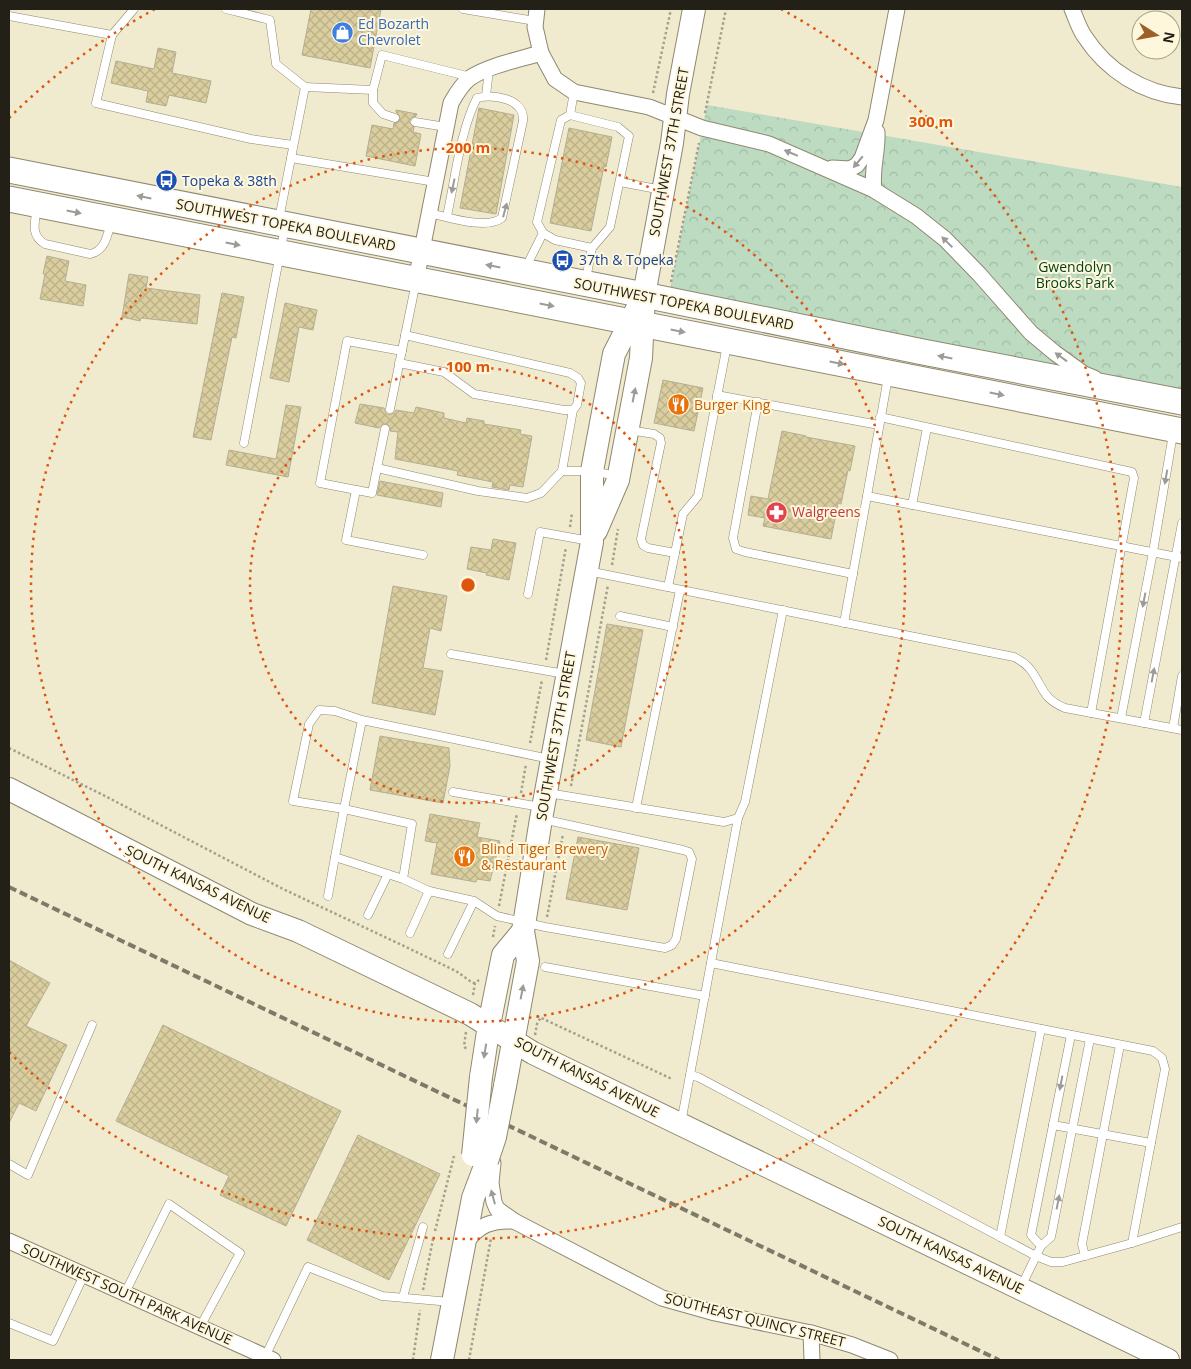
<svg xmlns="http://www.w3.org/2000/svg" width="1191" height="1369" font-family="'Open Sans',sans-serif">
  <style>
    .park { fill: url(#park-crowns) }
    .building { fill: url(#building-cross-hatch); stroke: #b4ae94 }
    .lines { fill: none; stroke-linecap: round; stroke-linejoin: round }
    .lane-casing { stroke: #8f8870; stroke-width: 9 }
    .street-casing { stroke: #8f8870; stroke-width: 17 }
    .secondary-casing { stroke: #8f8870; stroke-width: 24 }
    .primary-casing { stroke: #8f8870; stroke-width: 27 }
    .path { stroke: #a4a08b; stroke-width: 2.5; stroke-dasharray: 2.5 2.5; stroke-linecap: butt }
    .lane { stroke: #fff; stroke-width: 8 }
    .street { stroke: #fff; stroke-width: 15 }
    .secondary { stroke: #fff; stroke-width: 22 }
    .primary { stroke: #fff; stroke-width: 25 }
    .rail { stroke: #7e7a68; stroke-width: 4; stroke-dasharray: 8 4; stroke-linecap: butt }
    .secondary-bridge-casing { stroke: #8f8870; stroke-width: 24; stroke-linecap: butt }
    .secondary-bridge { stroke: #fff; stroke-width: 22 }
    .oneway { fill: #9c9b97 }
    .ring { fill: none; stroke: #de560d; stroke-width: 2.5; stroke-dasharray: 2.5 5 }
    .labels { text-anchor: middle; stroke-width: 4; stroke-linejoin: round; paint-order: stroke }
    .shop-label { font-size: 14px; fill: #366cbe; stroke: #fef7dc; text-anchor: start }
    .street-label { font-size: 14px; fill: #232117; stroke: #fef7dc }
    .transit-label { font-size: 14px; fill: #164399; stroke: #fef7dc; text-anchor: start }
    .park-label { font-size: 14px; fill: #00431a; stroke: #fef7dc }
    .food-label { font-size: 14px; fill: #c56008; stroke: #fef7dc; text-anchor: start }
    .health-label { font-size: 14px; fill: #be3a42; stroke: #fef7dc; text-anchor: start }
    .centre { fill: #de560d; stroke: #fef7dc; stroke-width: 2.5 }
    .ring-label { font-size: 15px; text-anchor: middle; font-weight: bold; fill: #de560d; stroke: #fef7dc; stroke-width: 4; stroke-linejoin: round; paint-order: stroke }
  </style>
  <defs>
    <pattern id="park-crowns" width="20" height="18" patternUnits="userSpaceOnUse" patternTransform="scale(1.25)"><rect width="20" height="18" fill="#bcdbc1"/><path d="M2 6a3 3 0 1 1 6 0M12 15a3 3 0 1 1 6 0" fill="none" stroke="#a1bca5"/></pattern>
    <pattern id="building-cross-hatch" width="8" height="8" patternUnits="userSpaceOnUse" patternTransform="scale(1.25)"><rect width="8" height="8" fill="#dace9f"/><path d="M0 0l8 8M0 8l8-8" fill="none" stroke="#bbb188"/></pattern>
  </defs>
  <rect width="100%" height="100%" fill="#f0eacf"/>
  <!-- park -->
  <path class="park" d="M707 105 1182 187V402L668 300Z"/>
  <!-- building -->
  <g class="building">
    <path d="M311 9H381L370 68 302 55Z"/>
    <path d="M158 48 176 52 172 73 211 81 206 103 169 95 166 106 146 102 148 91 111 83 116 61 154 69Z"/>
    <path d="M479 108 514 115 496 214 460 208Z"/>
    <path d="M396 110 417 114 416 116 411 118 409 122 414 127 413 132 421 134 415 166 366 156 372 125 393 129 394 123 398 122 400 119 399 115 396 112Z"/>
    <path d="M569 128 612 137 606 167 604 166 591 231 550 223Z"/>
    <path d="M47 256 69 261 65 281 86 285 83 306 40 299 45 274H43Z"/>
    <path d="M129 274 148 277 146 288 200 295 197 324 141 318 140 321 122 317Z"/>
    <path d="M222 293 244 297 236 338 232 337 211 440 193 437Z"/>
    <path d="M285 303 317 310 313 330 299 327 289 382 270 378Z"/>
    <path d="M663 380 703 388 694 431 654 423Z"/>
    <path d="M360 404 384 408 386 413 389 415 394 413 396 410 414 413 416 407 444 413V418L466 423 467 418 484 421V424L521 430 520 434 532 436 523 487 510 485 509 490 492 487 493 482 457 475 458 471 395 459 398 432 390 431V427L387 424H383L379 428 355 423Z"/>
    <path d="M286 405 301 407 288 477 226 465 229 450 276 459Z"/>
    <path d="M782 431 806 436V437L855 446 850 471 848 470 841 504 838 503 831 539 763 526 765 518 748 515 751 496 768 499Z"/>
    <path d="M380 481 443 493 441 507 377 495Z"/>
    <path d="M493 539 516 543 509 580 486 575 487 573 467 569 471 547 491 550Z"/>
    <path d="M393 586 447 596 441 631 430 628 423 668 443 671 435 715 372 703Z"/>
    <path d="M607 624 643 630 621 747 586 740Z"/>
    <path d="M380 736 449 748 450 766 443 803 370 790Z"/>
    <path d="M430 814 480 823 477 837 500 841 490 881 477 879 476 882 431 874 437 843 425 841Z"/>
    <path d="M578 837 639 848 627 910 566 899Z"/>
    <path d="M9 960 50 983 26 1026 67 1045 36 1111 19 1103 9 1123Z"/>
    <path d="M163 1025 341 1111 286 1226 220 1195 229 1176 116 1121Z"/>
    <path d="M358 1135 440 1174 389 1280 307 1240Z"/>
  </g>
  <g class="lines">
    <defs>
      <g id="lane">
        <path d="M226 9 270 20 276 64 305 87 279 219"/>
        <path d="M463 9 535 21"/>
        <path d="M9 16 112 35 134 9"/>
        <path d="M112 35 96 103 251 139 293 145"/>
        <path d="M305 87 373 90 382 55 471 77"/>
        <path d="M373 90V103L383 114 395 118"/>
        <path d="M486 96 489 69"/>
        <path d="M570 115 574 92"/>
        <path d="M415 122 446 127"/>
        <path d="M291 158 435 182"/>
        <path d="M620 182 662 190"/>
        <path d="M37 207C35 222 30 235 45 244L90 254C105 251 107 236 111 223"/>
        <path d="M429 213C448 217 486 230 502 218L523 121C525 98 493 94 477 98 460 131 455 180 447 216"/>
        <path d="M526 267 543 233"/>
        <path d="M586 279 592 248 610 227 629 136 618 127 570 115 561 120 537 222 543 233 555 240 592 248"/>
        <path d="M399 363 444 372 474 394 564 410H573L577 405 581 383 578 378 570 373 405 335"/>
        <path d="M888 377 867 496 1182 558"/>
        <path d="M717 395 879 425"/>
        <path d="M758 402 733 538 736 549 745 552 853 574"/>
        <path d="M390 409 416 282"/>
        <path d="M880 417 1132 472 1134 478 1091 713"/>
        <path d="M385 429 372 493 320 483 347 341 402 351"/>
        <path d="M629 430 654 434 660 438 661 443 641 539 643 545 648 548 675 553"/>
        <path d="M244 443 285 227"/>
        <path d="M377 468 478 491 527 498 541 493 562 471 573 410"/>
        <path d="M562 471H592L617 476"/>
        <path d="M356 490 346 540 423 555"/>
        <path d="M912 505 927 428"/>
        <path d="M588 571 1014 657C1020 660 1026 664 1030 669 1044 687 1041 698 1065 708L1182 730"/>
        <path d="M668 587 683 514 698 496 727 345"/>
        <path d="M528 594 540 532 590 541"/>
        <path d="M620 616 673 627"/>
        <path d="M844 623 867 496"/>
        <path d="M451 654 565 674"/>
        <path d="M1121 718 1153 552 1173 434"/>
        <path d="M362 720 335 711 319 710 309 724 293 801 344 809 362 720 550 759"/>
        <path d="M1144 723 1182 523"/>
        <path d="M1173 728 1182 676"/>
        <path d="M453 792 541 807"/>
        <path d="M548 793 724 822 738 818 745 802 783 610"/>
        <path d="M636 808 680 590"/>
        <path d="M403 879 412 824 344 809 335 857 403 879 429 891 474 901 497 916 545 927 665 948 672 945 676 939 692 859 689 852 683 850 542 819"/>
        <path d="M328 896 335 857"/>
        <path d="M368 915 388 874"/>
        <path d="M410 933 429 891"/>
        <path d="M448 954 474 901"/>
        <path d="M711 963 1153 1051 1162 1058 1165 1069 1132 1243 1063 1262H1051L1036 1256 1041 1246 1051 1237 1090 1039"/>
        <path d="M545 967 705 996"/>
        <path d="M690 1075 698 1077 1036 1256 1021 1287"/>
        <path d="M681 1123 738 818"/>
        <path d="M1053 1125 1151 1143"/>
        <path d="M9 1164 28 1175 92 1025"/>
        <path d="M1000 1237 1041 1029"/>
        <path d="M1132 1243 1182 1227"/>
        <path d="M1041 1246 1031 1235 1071 1035"/>
        <path d="M1085 1256 1082 1244 1120 1045"/>
        <path d="M125 1293 169 1204 240 1253 200 1327"/>
        <path d="M403 1297 423 1227"/>
        <path d="M9 1323 53 1341 84 1275"/>
        <path d="M265 1357 308 1267 382 1296 451 1302"/>
      </g>
      <g id="street">
        <path d="M537 9 535 27 541 53 555 79 574 92 649 107 702 128 769 144 874 190 916 216 945 239 979 274 1031 333 1055 353 1084 374 1094 378"/>
        <path d="M1072 9C1076 18 1079 29 1085 37 1107 71 1143 93 1182 97"/>
        <path d="M832 168 850 169 857 165 862 158 876 120 897 9"/>
        <path d="M874 190C871 170 878 152 877 132"/>
        <path d="M416 280 451 103C456 94 462 84 470 78 487 66 521 59 541 53"/>
        <path d="M493 1163 491 1183 494 1202 497 1209 514 1221 662 1298 715 1313 811 1333 852 1345 890 1360"/>
        <path d="M9 1241 273 1360"/>
        <path d="M465 1244C478 1225 491 1220 514 1221"/>
        <path d="M811 1333 812 1360"/>
      </g>
      <g id="secondary">
        <path d="M596 531 618 480 641 358 644 295 672 143 678 94 694 9"/>
        <path d="M9 789 252 914 298 931 470 1014 533 1053 1168 1360"/>
        <path d="M481 1077 489 1025 503 955 523 931"/>
        <path d="M505 1086 528 961 523 931 541 819 592 542V471L614 354 644 295"/>
        <path d="M442 1360 473 1198 487 1161"/>
      </g>
      <g id="primary">
        <path d="M9 170 644 295 923 352 1182 402"/>
        <path d="M9 199 1182 431"/>
      </g>
    </defs>
    <!-- lane casing -->
    <use href="#lane" class="lane-casing"/>
    <!-- street casing -->
    <use href="#street" class="street-casing"/>
    <!-- secondary casing -->
    <use href="#secondary" class="secondary-casing"/>
    <!-- primary casing -->
    <use href="#primary" class="primary-casing"/>
    <!-- path -->
    <g class="path">
      <path d="M653 93 671 9"/>
      <path d="M705 113 726 9"/>
      <path d="M671 282 699 143"/>
      <path d="M570 527 572 513"/>
      <path d="M612 565 618 529"/>
      <path d="M546 660 566 547"/>
      <path d="M530 743 542 680"/>
      <path d="M9 748 107 797 283 889 406 947 456 971 470 981 476 984"/>
      <path d="M571 786 608 585"/>
      <path d="M521 793 526 764"/>
      <path d="M499 906 517 813"/>
      <path d="M547 917 563 834"/>
      <path d="M493 937 495 926"/>
      <path d="M473 995 475 983 479 980"/>
      <path d="M537 1016 672 1079"/>
      <path d="M466 1032 464 1046 467 1050"/>
      <path d="M535 1035 537 1024 541 1017"/>
      <path d="M435 1231 454 1156"/>
      <path d="M423 1290 433 1239"/>
      <path d="M413 1360 420 1310"/>
      <path d="M469 1360 491 1238"/>
    </g>
    <!-- lane -->
    <use href="#lane" class="lane"/>
    <!-- street -->
    <use href="#street" class="street"/>
    <!-- secondary -->
    <use href="#secondary" class="secondary"/>
    <!-- primary -->
    <use href="#primary" class="primary"/>
    <!-- rail -->
    <path class="rail" d="M9 887 999 1360"/>
    <defs>
      <g id="secondary-bridge">
        <path d="M473 1155 481 1077"/>
        <path d="M487 1161 495 1137 505 1086"/>
      </g>
    </defs>
    <!-- secondary-bridge casing -->
    <use href="#secondary-bridge" class="secondary-bridge-casing"/>
    <!-- secondary-bridge -->
    <use href="#secondary-bridge" class="secondary-bridge"/>
  </g>
  <!-- one-way arrows -->
  <defs><path id="oneway-solid" d="M-6-.8H1V-3.2L6.5 0L1 3.2V.8H-6Z" transform="scale(1.25)"/></defs>
  <g class="oneway">
    <use href="#oneway-solid" transform="translate(791 153) rotate(-157)"/>
    <use href="#oneway-solid" transform="translate(858 162) rotate(130)"/>
    <use href="#oneway-solid" transform="translate(453 186) rotate(102)"/>
    <use href="#oneway-solid" transform="translate(144 197) rotate(-169)"/>
    <use href="#oneway-solid" transform="translate(505 210) rotate(-75)"/>
    <use href="#oneway-solid" transform="translate(74 212) rotate(11)"/>
    <use href="#oneway-solid" transform="translate(947 242) rotate(-136)"/>
    <use href="#oneway-solid" transform="translate(233 244) rotate(11)"/>
    <use href="#oneway-solid" transform="translate(493 266) rotate(-169)"/>
    <use href="#oneway-solid" transform="translate(547 305) rotate(11)"/>
    <use href="#oneway-solid" transform="translate(678 331) rotate(11)"/>
    <use href="#oneway-solid" transform="translate(945 357) rotate(-169)"/>
    <use href="#oneway-solid" transform="translate(1061 357) rotate(-144)"/>
    <use href="#oneway-solid" transform="translate(837 363) rotate(11)"/>
    <use href="#oneway-solid" transform="translate(997 394) rotate(11)"/>
    <use href="#oneway-solid" transform="translate(634 395) rotate(-79)"/>
    <use href="#oneway-solid" transform="translate(1166 477) rotate(100)"/>
    <use href="#oneway-solid" transform="translate(1144 600) rotate(101)"/>
    <use href="#oneway-solid" transform="translate(1153 675) rotate(-79)"/>
    <use href="#oneway-solid" transform="translate(522 992) rotate(-79)"/>
    <use href="#oneway-solid" transform="translate(485 1051) rotate(99)"/>
    <use href="#oneway-solid" transform="translate(1061 1083) rotate(101)"/>
    <use href="#oneway-solid" transform="translate(477 1116) rotate(96)"/>
    <use href="#oneway-solid" transform="translate(493 1197) rotate(-105)"/>
    <use href="#oneway-solid" transform="translate(1058 1202) rotate(-79)"/>
  </g>
  <!-- distance rings -->
  <g class="ring">
    <circle cx="468" cy="585" r="218"/>
    <circle cx="468" cy="585" r="437"/>
    <path d="M9 118A655 655 0 0 1 155 9M781 9A655 655 0 1 1 9 1052"/>
  </g>
  <!-- icons -->
  <defs>
    <symbol id="shop-disc" viewBox="-11 -11 22 22"><circle r="9.5" fill="#3f7fe0" stroke="#fef7dc"/><path d="M-5-2.5h2.3a2.7 3.5 0 0 1 5.4 0H5L5.5 6h-11ZM-1.5-2.5h3a1.5 2.3 0 0 0-3 0Z" fill="#fff"/></symbol>
    <symbol id="bus-disc" viewBox="-11 -11 22 22"><circle r="9.5" fill="#1a4fb4" stroke="#fef7dc"/><path d="M-5-6H5V4H4V6H2V4H-2V6H-4V4H-5ZM-3.5-4V0h7V-4ZM-3.5 1.2v1.5H-2V1.2ZM2 1.2v1.5H3.5V1.2Z" fill="#fff"/></symbol>
    <symbol id="restaurant-disc" viewBox="-11 -11 22 22"><circle r="9.5" fill="#e8710a" stroke="#fef7dc"/><path d="M-5-6h1v4h1v-4h1v4h1v-4h1v5L-1.5 .5V6h-2V.5L-5-1ZM5-6V6H3V1.5H1.5Q1.5-4 5-6Z" fill="#fff"/></symbol>
    <symbol id="pharmacy-disc" viewBox="-11 -11 22 22"><circle r="9.5" fill="#e0444e" stroke="#fef7dc"/><path d="M-2-6h4v4h4v4h-4v4h-4v-4h-4v-4h4Z" fill="#fff"/></symbol>
  </defs>
  <g fill-rule="evenodd">
    <use href="#shop-disc" x="330" y="20" width="25" height="25"/>
    <use href="#bus-disc" x="154" y="168" width="25" height="25"/>
    <use href="#bus-disc" x="550" y="248" width="25" height="25"/>
    <use href="#restaurant-disc" x="666" y="392" width="25" height="25"/>
    <use href="#pharmacy-disc" x="764" y="500" width="25" height="25"/>
    <use href="#restaurant-disc" x="452" y="844" width="25" height="25"/>
  </g>
  <g class="labels">
    <!-- shop labels -->
    <g class="shop-label">
      <text x="358" y="29">Ed Bozarth<tspan x="358" dy="16">Chevrolet</tspan></text>
    </g>
    <!-- street labels -->
    <g class="street-label">
      <text transform="translate(669 152) rotate(-80)" y="5">SOUTHWEST 37TH STREET</text>
      <text transform="translate(286 225) rotate(11)" y="5">SOUTHWEST TOPEKA BOULEVARD</text>
      <text transform="translate(684 304) rotate(11)" y="5">SOUTHWEST TOPEKA BOULEVARD</text>
      <text transform="translate(556 736) rotate(-80)" y="5">SOUTHWEST 37TH STREET</text>
      <text transform="translate(198 884) rotate(26)" y="5">SOUTH KANSAS AVENUE</text>
      <text transform="translate(587 1077) rotate(27)" y="5">SOUTH KANSAS AVENUE</text>
      <text transform="translate(951 1255) rotate(26)" y="5">SOUTH KANSAS AVENUE</text>
      <text transform="translate(127 1294) rotate(24)" y="5">SOUTHWEST SOUTH PARK AVENUE</text>
      <text transform="translate(755 1320) rotate(14)" y="5">SOUTHEAST QUINCY STREET</text>
    </g>
    <!-- transit labels -->
    <g class="transit-label">
      <text x="182" y="186">Topeka &amp; 38th</text>
      <text x="579" y="265">37th &amp; Topeka</text>
    </g>
    <!-- park labels -->
    <g class="park-label">
      <text x="1075" y="272">Gwendolyn<tspan x="1075" dy="16">Brooks Park</tspan></text>
    </g>
    <!-- food labels -->
    <g class="food-label">
      <text x="694" y="410">Burger King</text>
      <text x="481" y="854">Blind Tiger Brewery<tspan x="481" dy="16">&amp; Restaurant</tspan></text>
    </g>
    <!-- health labels -->
    <g class="health-label">
      <text x="792" y="517">Walgreens</text>
    </g>
  </g>
  <circle cx="468" cy="585" r="8" class="centre"/>
  <g class="ring-label">
    <text x="931" y="127">300 m</text>
    <text x="468" y="153">200 m</text>
    <text x="468" y="372">100 m</text>
  </g>
  <!-- border -->
  <rect width="1191" height="1369" fill="none" stroke="#232117" stroke-width="20"/>
  <!-- north arrow -->
  <g transform="translate(1156 35) rotate(101)"><circle r="24" fill="#fef7dc" stroke="#a6a18d"/>
  <path d="M0-4L9 19L0 12L-9 19Z" fill="#9f5f29"/>
  <text y="-8" font-size="14" font-weight="bold" text-anchor="middle" fill="#232117">N</text>
  </g>
</svg>
